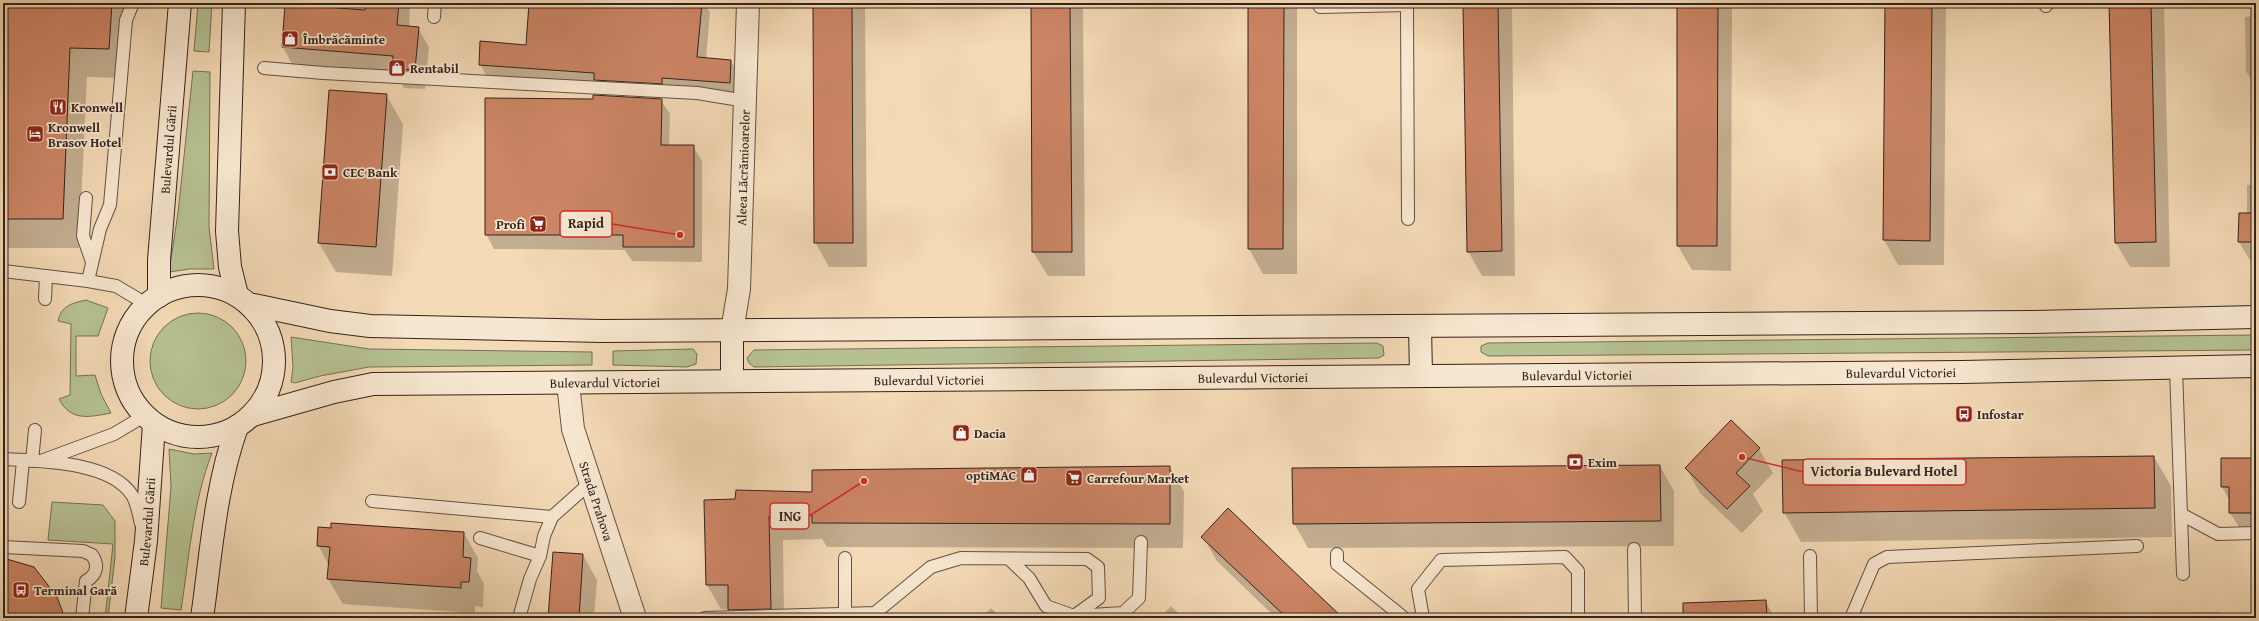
<svg xmlns="http://www.w3.org/2000/svg" width="2259" height="621" font-family="'Gentium Book Plus',serif">
  <style>
    .green { fill: #b6c192; stroke: #747258 }
    .shadow { fill: #0003 }
    .building { fill: #cc8565; stroke: #32231d }
    .lines { fill: none; stroke-linecap: round; stroke-linejoin: round }
    .service-casing { stroke: #625143; stroke-width: 14 }
    .minor-casing { stroke: #625143; stroke-width: 24 }
    .secondary-casing { stroke: #32231d; stroke-width: 24 }
    .service { stroke: #f8e7d0; stroke-width: 12 }
    .minor { stroke: #f8e7d0; stroke-width: 22 }
    .secondary { stroke: #f8e7d0; stroke-width: 22 }
    .labels { text-anchor: middle; stroke-width: 3.5; stroke-linejoin: round; paint-order: stroke }
    .poi-label { font-size: 13px; font-weight: bold; fill: #32231d; stroke: #f8e7d0; text-anchor: start }
    .street-label { font-size: 13px; fill: #32231d; stroke: #f8e7d0 }
    .leader { fill: none; stroke: #d62828; stroke-width: 1.5 }
    .callout-dot { fill: #d62828; stroke: #f8e7d0; stroke-width: 1.5 }
    .callout { fill: #f8e7d0; stroke: #d62828; stroke-width: 1.5 }
    .callout-label { font-size: 14px; text-anchor: middle; font-weight: bold; fill: #32231d }
  </style>
  <rect width="100%" height="100%" fill="#f4dab6"/>
  <filter id="stains"><feTurbulence type="fractalNoise" baseFrequency=".005" numOctaves="4"/><feColorMatrix values="0 0 0 0 .2 0 0 0 0 .09 0 0 0 0 .02 0 0 0 .5 -.17"/></filter>
  <radialGradient id="worn" r=".72"><stop offset=".6" stop-color="#630" stop-opacity="0"/><stop offset="1" stop-color="#630" stop-opacity=".3"/></radialGradient>
  <!-- green -->
  <g class="green">
    <path d="M198 3H212L209 52 194 51Z"/>
    <path d="M193 71 210 72 209 227 214 269H190L169 272 178 213Z"/>
    <path d="M86 300 108 308 98 336H76V376L95 375 101 394 111 413C89 417 71 422 59 399L70 395 71 324 58 321C61 306 72 303 86 300Z"/>
    <circle cx="198" cy="361" r="48"/>
    <path d="M2256 335V350L1488 356 1481 352V346L1488 343Z"/>
    <path d="M291 337 369 349 592 352V365L369 367 320 376 295 383 291 382 293 367Z"/>
    <path d="M1377 343 1383 346 1384 355 1379 358 754 367 749 363 747 358 754 350Z"/>
    <path d="M693 349 697 354 696 364 687 367 613 365V351Z"/>
    <path d="M169 449 194 454 212 453C193 502 189 558 181 610L161 608 171 487Z"/>
    <path d="M52 502 103 505 115 521V557L108 618H105L113 544 48 540Z"/>
  </g>
  <!-- shadow -->
  <g class="shadow">
    <path d="M3 3H124L130 13 125 78 87 77 79 248H3Z"/>
    <path d="M367 3H410L409 27 418 28 429 47 425 89 404 88 396 74 293 66 283 47 366 11Z"/>
    <path d="M530 3H704L710 12 706 59 731 61 739 75 738 97 670 92V98L603 94 599 87 488 79 480 64 481 42 527 46Z"/>
    <path d="M814 3H865L867 267H829L815 242Z"/>
    <path d="M1032 3H1083L1085 276H1048L1033 252Z"/>
    <path d="M1249 3H1297V274H1263L1249 249Z"/>
    <path d="M1464 3H1512L1515 276H1482L1468 251Z"/>
    <path d="M1678 3H1732L1731 271 1692 270 1678 246Z"/>
    <path d="M1886 3H1946L1944 265H1898L1884 240Z"/>
    <path d="M2110 3H2164L2170 267H2130L2116 243Z"/>
    <path d="M2256 16V88L2246 71 2245 17Z"/>
    <path d="M330 91 386 95 403 124 392 276 336 272 319 243Z"/>
    <path d="M661 100 670 114 669 146H693L702 161V262L632 261 625 250 494 249 486 234Z"/>
    <path d="M2256 184V267H2254L2239 242 2240 214H2247V185Z"/>
    <path d="M1759 449 1773 473 1753 494 1763 511 1742 533 1700 493 1686 468Z"/>
    <path d="M2154 457 2171 486 2172 537 1801 542 1784 512Z"/>
    <path d="M2256 458V527H2239L2230 513V501L2222 487V459Z"/>
    <path d="M1660 466 1674 491V546L1308 548 1294 523Z"/>
    <path d="M1170 467 1184 491 1183 548 827 547 822 539 783 540 784 618H734L729 609H721L707 585 705 501 736 500Z"/>
    <path d="M464 533 478 558 477 571 484 584 483 607 475 606V613L343 604 328 579 329 566 318 545Z"/>
    <path d="M1203 537 1341 618H1276L1217 561Z"/>
    <path d="M583 555 597 580 594 618H549Z"/>
    <path d="M1765 601 1775 618H1694Z"/>
    <path d="M1171 606 1183 618H1159Z"/>
    <path d="M991 608 1001 618H981Z"/>
    <path d="M2219 612 2223 618H2150V613Z"/>
  </g>
  <!-- building -->
  <g class="building">
    <path d="M3 3H112L109 49 70 48 63 219H3Z"/>
    <path d="M366 3H399L397 25 419 27 415 70 392 69 393 56 282 47 285 4 365 10Z"/>
    <path d="M529 3H702L697 57 731 60 730 83 662 78V84L594 80V73L479 65 480 41 526 45Z"/>
    <path d="M813 3H852L853 243H814Z"/>
    <path d="M1031 3H1070L1072 252H1032Z"/>
    <path d="M1248 3H1284L1283 249H1248Z"/>
    <path d="M1463 3H1498L1502 251 1467 252Z"/>
    <path d="M1677 3H1718L1717 246H1677Z"/>
    <path d="M1885 3H1932L1930 241 1883 240Z"/>
    <path d="M2109 3H2151L2156 242 2115 243Z"/>
    <path d="M329 90 387 94 376 247 318 243Z"/>
    <path d="M593 95 662 99 661 145H694V247H623V235H485V98L593 99Z"/>
    <path d="M2239 213H2256V242H2238Z"/>
    <path d="M1731 420 1760 448 1736 473 1750 486 1727 509 1685 468Z"/>
    <path d="M2154 456 2155 508 1783 513 1782 460Z"/>
    <path d="M2221 458H2256V513H2229V487H2221Z"/>
    <path d="M1660 465 1661 521 1293 524 1292 468Z"/>
    <path d="M1170 466V524L812 523V515L769 516 771 609 728 610V585H706L704 500 735 499 736 490 812 492V470Z"/>
    <path d="M1228 508 1307 584 1343 618H1287L1201 537Z"/>
    <path d="M331 523 464 532 463 557 471 558 469 582H461V588L327 579 330 547 317 546 318 527 331 528Z"/>
    <path d="M553 552 583 554 579 618H548Z"/>
    <path d="M3 558 34 567 57 597 65 618H3Z"/>
    <path d="M1766 600 1767 618H1683V603Z"/>
  </g>
  <g class="lines">
    <defs>
      <g id="service">
        <path d="M2046 6V3"/>
        <path d="M1320 7 1407 5"/>
        <path d="M434 17 435 3"/>
        <path d="M264 68 323 73 697 93 746 101"/>
        <path d="M86 198 83 236 92 262"/>
        <path d="M1408 219 1407 5 1409 3"/>
        <path d="M3 271 88 281 116 286 148 305"/>
        <path d="M88 281 100 229 110 205 126 20 133 3"/>
        <path d="M45 299 46 276"/>
        <path d="M2176 368 2183 574"/>
        <path d="M3 459C39 461 110 461 132 495 137 503 139 515 141 524"/>
        <path d="M32 461 35 430"/>
        <path d="M41 461 114 434 144 416"/>
        <path d="M372 501 552 517"/>
        <path d="M19 502 23 461"/>
        <path d="M2181 514 2218 534 2256 533"/>
        <path d="M480 538 540 556 530 579 519 618"/>
        <path d="M3 547 83 551 92 555C99 565 97 575 86 581L82 618"/>
        <path d="M1634 549 1635 618"/>
        <path d="M1337 554V564L1404 618"/>
        <path d="M540 556 544 536 552 517 590 483"/>
        <path d="M1810 556 1811 618"/>
        <path d="M845 558V614"/>
        <path d="M1075 616 1123 613 1139 598 1141 542"/>
        <path d="M705 618 875 613 931 567 961 558 1087 559 1098 567 1099 598 1074 616 1046 606 1029 578 1009 559"/>
        <path d="M1423 618 1418 589 1441 560 1565 557 1578 571V618"/>
        <path d="M1851 618 1874 564 1887 557 2137 546"/>
      </g>
      <g id="minor">
        <path id="s1" d="M732 331 739 289 748 3"/>
        <path id="s2" d="M568 383 573 429 635 618"/>
      </g>
      <g id="secondary">
        <path d="M234 3 227 231 230 267 236 291"/>
        <circle cx="198" cy="361" r="76"/>
        <path id="s3" d="M159 296V260L180 3"/>
        <path d="M254 305 330 321 370 326 603 331 2033 322 2256 317"/>
        <path d="M1420 326 1421 375"/>
        <path d="M732 381V331"/>
        <path id="s4" d="M253 415 334 392 373 384 1962 372 2256 366"/>
        <path id="s5" d="M136 618 146 541 154 424"/>
        <path d="M202 618C211 555 215 488 237 427"/>
      </g>
    </defs>
    <!-- service casing -->
    <use href="#service" class="service-casing"/>
    <!-- minor casing -->
    <use href="#minor" class="minor-casing"/>
    <!-- secondary casing -->
    <use href="#secondary" class="secondary-casing"/>
    <!-- service -->
    <use href="#service" class="service"/>
    <!-- minor -->
    <use href="#minor" class="minor"/>
    <!-- secondary -->
    <use href="#secondary" class="secondary"/>
  </g>
  <!-- icons -->
  <defs>
    <symbol id="shop-square" viewBox="-11 -11 22 22"><rect x="-9" y="-9" width="18" height="18" rx="4" fill="#8f2418" stroke="#f8e7d0"/><path d="M-5-2.5h2.3a2.7 3.5 0 0 1 5.4 0H5L5.5 6h-11ZM-1.5-2.5h3a1.5 2.3 0 0 0-3 0Z" fill="#fff"/></symbol>
    <symbol id="restaurant-square" viewBox="-11 -11 22 22"><rect x="-9" y="-9" width="18" height="18" rx="4" fill="#8f2418" stroke="#f8e7d0"/><path d="M-5-6h1v4h1v-4h1v4h1v-4h1v5L-1.5 .5V6h-2V.5L-5-1ZM5-6V6H3V1.5H1.5Q1.5-4 5-6Z" fill="#fff"/></symbol>
    <symbol id="hotel-square" viewBox="-11 -11 22 22"><rect x="-9" y="-9" width="18" height="18" rx="4" fill="#8f2418" stroke="#f8e7d0"/><path d="M-6-4.5h1.5V1H6V5H4.5V3h-9V5H-6ZM-4 0a1.8 1.8 0 1 1 3.6 0ZM.5 0V-2.5h3Q6-2.5 6 0Z" fill="#fff"/></symbol>
    <symbol id="bank-square" viewBox="-11 -11 22 22"><rect x="-9" y="-9" width="18" height="18" rx="4" fill="#8f2418" stroke="#f8e7d0"/><path d="M-6-4H6V4H-6ZM0-2.3a2.3 2.3 0 1 0 0 4.6a2.3 2.3 0 1 0 0-4.6Z" fill="#fff"/></symbol>
    <symbol id="supermarket-square" viewBox="-11 -11 22 22"><rect x="-9" y="-9" width="18" height="18" rx="4" fill="#8f2418" stroke="#f8e7d0"/><path d="M-6-5.5h2.5l.6 2H6L4.5 2H-2.5L-4.4-4H-6ZM-1.5 3.2a1.3 1.3 0 1 0 .1 0ZM3 3.2a1.3 1.3 0 1 0 .1 0Z" fill="#fff"/></symbol>
    <symbol id="bus-square" viewBox="-11 -11 22 22"><rect x="-9" y="-9" width="18" height="18" rx="4" fill="#8f2418" stroke="#f8e7d0"/><path d="M-5-6H5V4H4V6H2V4H-2V6H-4V4H-5ZM-3.5-4V0h7V-4ZM-3.5 1.2v1.5H-2V1.2ZM2 1.2v1.5H3.5V1.2Z" fill="#fff"/></symbol>
  </defs>
  <g fill-rule="evenodd">
    <use href="#shop-square" x="280" y="29" width="20" height="20"/>
    <use href="#shop-square" x="387" y="58" width="20" height="20"/>
    <use href="#restaurant-square" x="48" y="97" width="20" height="20"/>
    <use href="#hotel-square" x="25" y="124" width="20" height="20"/>
    <use href="#bank-square" x="320" y="162" width="20" height="20"/>
    <use href="#supermarket-square" x="528" y="214" width="20" height="20"/>
    <use href="#bus-square" x="1954" y="404" width="20" height="20"/>
    <use href="#shop-square" x="951" y="423" width="20" height="20"/>
    <use href="#bank-square" x="1565" y="452" width="20" height="20"/>
    <use href="#shop-square" x="1019" y="465" width="20" height="20"/>
    <use href="#supermarket-square" x="1064" y="468" width="20" height="20"/>
    <use href="#bus-square" x="11" y="580" width="20" height="20"/>
  </g>
  <g class="labels">
    <!-- poi labels -->
    <g class="poi-label">
      <text x="303" y="44">Îmbrăcăminte</text>
      <text x="410" y="73">Rentabil</text>
      <text x="71" y="112">Kronwell</text>
      <text x="48" y="132">Kronwell<tspan x="48" dy="15">Brasov Hotel</tspan></text>
      <text x="343" y="177">CEC Bank</text>
      <text x="525" y="229" text-anchor="end">Profi</text>
      <text x="1977" y="419">Infostar</text>
      <text x="974" y="438">Dacia</text>
      <text x="1588" y="467">Exim</text>
      <text x="1016" y="480" text-anchor="end">optiMAC</text>
      <text x="1087" y="483">Carrefour Market</text>
      <text x="34" y="595">Terminal Gară</text>
    </g>
    <!-- street labels -->
    <g class="street-label">
      <text dy="5" stroke="none"><textPath href="#s3" startOffset="147">Bulevardul Gării</textPath></text>
      <text dy="5" stroke="none"><textPath href="#s1" startOffset="164">Aleea Lăcrămioarelor</textPath></text>
      <text dy="5" stroke="none"><textPath href="#s4" startOffset="1652">Bulevardul Victoriei</textPath></text>
      <text dy="5" stroke="none"><textPath href="#s4" startOffset="1328">Bulevardul Victoriei</textPath></text>
      <text dy="5" stroke="none"><textPath href="#s4" startOffset="1004">Bulevardul Victoriei</textPath></text>
      <text dy="5" stroke="none"><textPath href="#s4" startOffset="680">Bulevardul Victoriei</textPath></text>
      <text dy="5" stroke="none"><textPath href="#s4" startOffset="356">Bulevardul Victoriei</textPath></text>
      <text dy="5" stroke="none"><textPath href="#s2" startOffset="122">Strada Prahova</textPath></text>
      <text dy="5" stroke="none"><textPath href="#s5" startOffset="97">Bulevardul Gării</textPath></text>
    </g>
  </g>
  <!-- callouts -->
  <path class="leader" d="M680 235L612 224M1742 457L1803 472M864 481L809 516"/>
  <g class="callout-dot">
    <circle cx="680" cy="235" r="4"/>
    <circle cx="1742" cy="457" r="4"/>
    <circle cx="864" cy="481" r="4"/>
  </g>
  <g class="callout">
    <rect x="560" y="211" width="52" height="26" rx="4"/>
    <rect x="1803" y="459" width="163" height="26" rx="4"/>
    <rect x="770" y="503" width="39" height="26" rx="4"/>
  </g>
  <g class="callout-label">
    <text x="586" y="228">Rapid</text>
    <text x="1884" y="476">Victoria Bulevard Hotel</text>
    <text x="790" y="521">ING</text>
  </g>
  <!-- margin -->
  <rect width="2259" height="621" fill="none" stroke="#f4dab6" stroke-width="16"/>
  <rect x="4" y="4" width="2251" height="613" fill="none" stroke="#32231d" stroke-width="2"/>
  <rect x="8" y="8" width="2243" height="605" fill="none" stroke="#32231d"/>
  <rect width="100%" height="100%" filter="url(#stains)"/>
  <rect width="100%" height="100%" fill="url(#worn)"/>
</svg>
